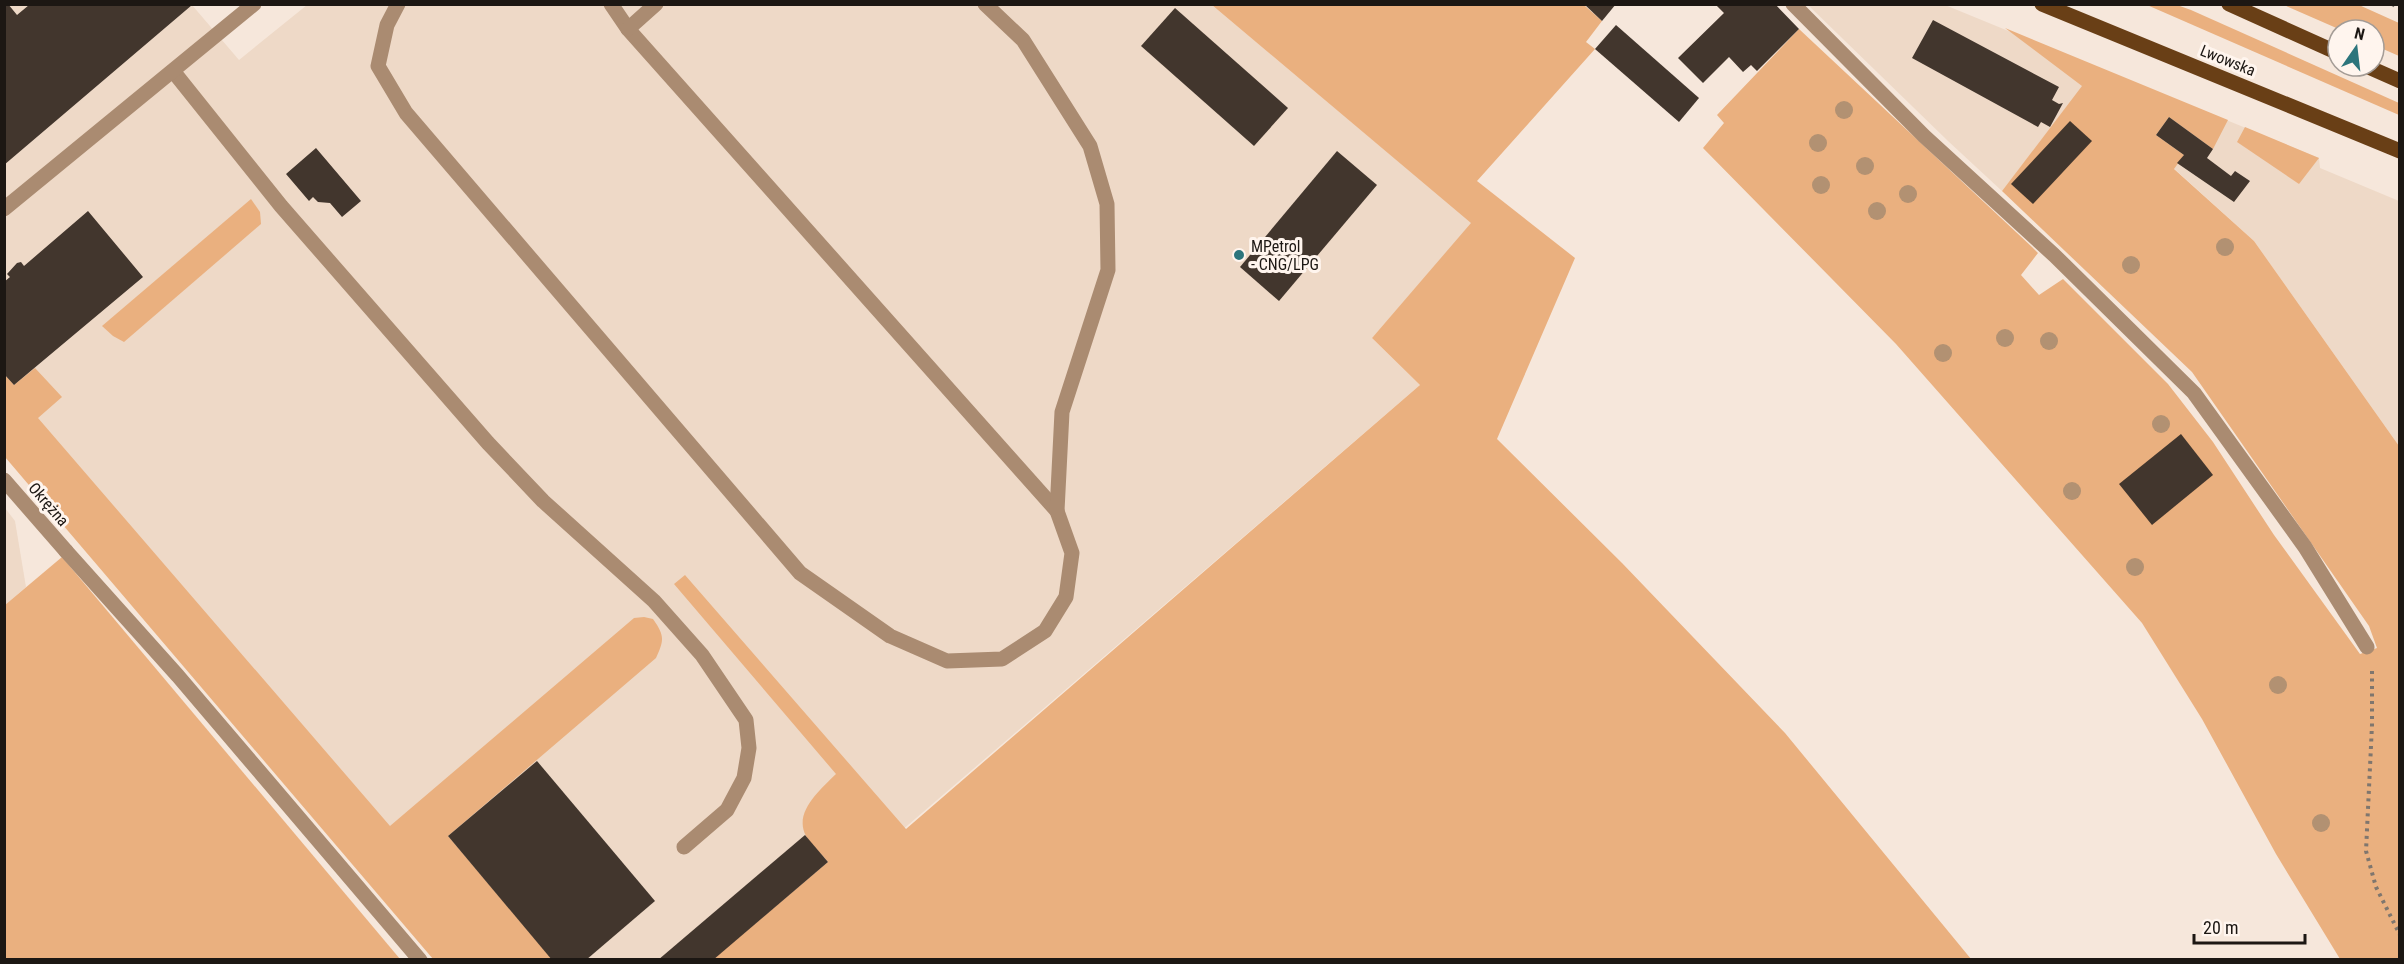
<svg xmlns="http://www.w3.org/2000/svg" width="2404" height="964" font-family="'Roboto Condensed',sans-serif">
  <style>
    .built { fill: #eed9c7 }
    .green { fill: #eab07f }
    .building { fill: #42362d }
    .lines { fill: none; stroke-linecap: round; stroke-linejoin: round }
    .path { stroke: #7f766e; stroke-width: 4; stroke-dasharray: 3 4.5; stroke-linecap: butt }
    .lane { stroke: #aa8b71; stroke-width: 15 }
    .street { stroke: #aa8b71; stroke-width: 15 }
    .primary { stroke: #693f16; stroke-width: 15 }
    .tree { fill: #b29172 }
    .poi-dot { fill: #2c757c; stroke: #fff5ee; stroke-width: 2 }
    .labels { text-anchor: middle; stroke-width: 6; stroke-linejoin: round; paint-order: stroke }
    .street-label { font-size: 16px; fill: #1c1713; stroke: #fff5ee }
    .poi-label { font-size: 16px; fill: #1c1713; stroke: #fff5ee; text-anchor: start }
  </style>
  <rect width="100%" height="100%" fill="#f6e7db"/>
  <!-- built -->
  <g class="built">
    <path d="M4 5H192L239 60 307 5H1212L1472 223 1372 338 1420 385 752 959H488L5 399Z"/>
    <path d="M1808 5H1945L2319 158 2320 168 2399 201V446L2254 241 2083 86 2002 191 1948 141Z"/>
    <path d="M5 508 15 521 26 587 5 605Z"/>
  </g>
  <!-- green -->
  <g class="green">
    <path d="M1212 5H1584L1602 21 1586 42 1595 49 1477 181 1575 258 1497 439 1622 563 1785 733 1971 959H713L828 862C822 854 812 846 806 836 793 812 821 789 836 774L674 584 685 575 906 829 1420 385 1372 338 1471 223Z"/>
    <path d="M2147 5H2177L2191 10 2399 103V115Z"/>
    <path d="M2284 5H2359L2399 23V56L2374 45V30H2341Z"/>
    <path d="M2005 28 2228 120 2213 149 2169 117 2156 135 2184 155 2174 169 2254 241 2399 446V959H2340L2276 854 2202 719 2142 623 1896 344 1703 148 1724 123 1717 115 1799 29 2032 247 2038 253 2021 275 2039 295 2063 279 2168 384 2213 442 2274 535 2360 654 2377 648 2369 626 2192 372 2002 191 2082 86Z"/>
    <path d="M2245 127 2319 158 2299 184 2237 142Z"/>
    <path d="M251 199 260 212 261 224 124 342 113 336 102 326Z"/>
    <path d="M35 368 62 397 38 418 390 826 634 618 644 617 653 619C665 636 664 640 656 658L448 836 552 959H433L5 457 4 374 14 385Z"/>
    <path d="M62 557 400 959H5V605Z"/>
  </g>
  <!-- building -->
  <g class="building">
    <path d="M4 4H8L17 15 29 5H192L4 165Z"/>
    <path d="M1584 4H1616L1602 21Z"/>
    <path d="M1715 4H1775L1799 29 1757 71 1751 65 1743 72 1729 57 1703 83 1678 58 1724 13Z"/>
    <path d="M1175 8 1288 108 1254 146 1141 46Z"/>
    <path d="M1933 20 2059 87 2052 100 2059 104 2063 103 2050 127 2041 122 2038 127 1912 58Z"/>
    <path d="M1616 25 1699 98 1679 122 1595 49Z"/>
    <path d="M2169 117 2213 149 2207 158 2231 176 2235 171 2250 181 2234 202 2177 163 2184 155 2156 135Z"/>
    <path d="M2070 121 2092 141 2033 204 2011 184Z"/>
    <path d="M316 148 361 201 342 217 330 203 318 202 313 197 309 201 286 174Z"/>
    <path d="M1337 151 1377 185 1279 301 1240 267Z"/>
    <path d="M88 211 143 277 14 385 4 374V282L10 277 7 274 17 263 21 262 24 266Z"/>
    <path d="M2181 434 2213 475 2152 525 2119 484Z"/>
    <path d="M537 761 655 901 586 960H552L448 836Z"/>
    <path d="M805 835 828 862 713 960H658Z"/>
  </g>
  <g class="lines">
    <!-- path -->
    <g class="path">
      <path d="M2392 4 2400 8"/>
      <path d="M2372 671V725L2366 851 2376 887 2400 935"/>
    </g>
    <!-- lane -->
    <g class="lane">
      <path d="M398 4 387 25 378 66 406 113 800 573 890 636 947 661 1002 659 1045 631 1066 597 1072 553 1057 511 628 29 611 4"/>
      <path d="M985 4 1023 40 1090 146 1107 204 1108 270 1062 412 1057 511"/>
      <path d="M1793 4 1924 136 2054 255 2194 393 2305 547 2367 647"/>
      <path d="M628 29 656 4"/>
      <path d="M173 71 281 206 488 443 543 501 654 601 702 655 746 720 749 748 744 778 727 810 684 847"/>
      <path d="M4 209 254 4"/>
      <path d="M66 551 178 676 420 960"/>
    </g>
    <!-- street -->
    <path class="street" d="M4 480 66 551"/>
    <!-- primary -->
    <g class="primary">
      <path d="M2042 4 2400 151"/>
      <path d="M2229 4 2338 53"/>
      <path d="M2366 66 2400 81"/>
    </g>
  </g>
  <!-- trees -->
  <g class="tree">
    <circle cx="1844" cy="110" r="9"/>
    <circle cx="1818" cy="143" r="9"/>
    <circle cx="1865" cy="166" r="9"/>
    <circle cx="1821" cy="185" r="9"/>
    <circle cx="1908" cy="194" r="9"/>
    <circle cx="1877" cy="211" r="9"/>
    <circle cx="2225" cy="247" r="9"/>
    <circle cx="2131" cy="265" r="9"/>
    <circle cx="2005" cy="338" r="9"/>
    <circle cx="2049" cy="341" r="9"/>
    <circle cx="1943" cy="353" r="9"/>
    <circle cx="2161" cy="424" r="9"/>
    <circle cx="2072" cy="491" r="9"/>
    <circle cx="2135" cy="567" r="9"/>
    <circle cx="2278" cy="685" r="9"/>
    <circle cx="2321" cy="823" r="9"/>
  </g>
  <!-- markers -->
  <circle class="poi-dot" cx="1239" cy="255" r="6"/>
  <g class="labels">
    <!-- street labels -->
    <g class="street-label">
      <text transform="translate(2228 60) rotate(22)" y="6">Lwowska</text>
      <text transform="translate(49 504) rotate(49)" y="6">Okrężna</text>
    </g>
    <!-- poi labels -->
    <g class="poi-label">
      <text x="1251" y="252">MPetrol<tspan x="1251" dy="18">- CNG/LPG</tspan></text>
    </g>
  </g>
  <!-- border -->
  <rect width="2404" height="964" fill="none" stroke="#1c1713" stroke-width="12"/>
  <!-- north arrow -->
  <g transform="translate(2356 48) rotate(14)"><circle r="28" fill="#fff5ee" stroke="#a49c96" stroke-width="1.5"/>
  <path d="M0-4.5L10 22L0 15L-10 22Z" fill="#2c757c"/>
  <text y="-9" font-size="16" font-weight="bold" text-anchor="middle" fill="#1c1713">N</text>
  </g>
  <!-- scale -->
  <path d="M2194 934v9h111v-9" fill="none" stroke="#1c1713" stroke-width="3"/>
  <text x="2203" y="934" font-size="18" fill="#1c1713" stroke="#fff5ee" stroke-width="4.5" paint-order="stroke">20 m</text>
</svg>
